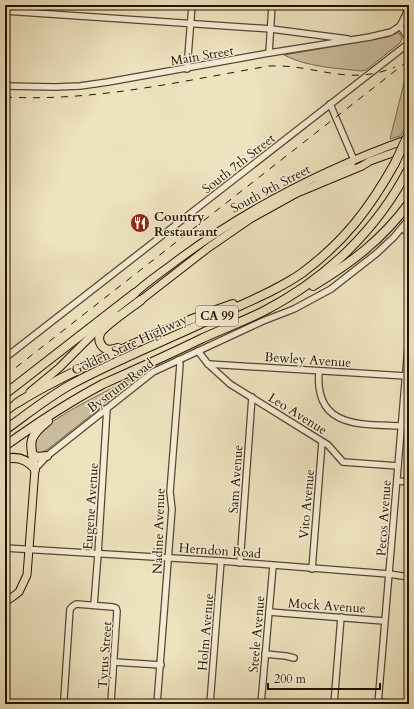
<svg xmlns="http://www.w3.org/2000/svg" width="414" height="709" font-family="Cardo,serif">
  <style>
    .green { fill: #ccbf9f; stroke: #786850 }
    .lines { fill: none; stroke-linecap: round; stroke-linejoin: round }
    .minor-casing { stroke: #564630; stroke-width: 8 }
    .major-casing { stroke: #241200; stroke-width: 9 }
    .highway-casing { stroke: #241200; stroke-width: 10 }
    .minor { stroke: #f4edd5; stroke-width: 5.5 }
    .major { stroke: #eee3bf; stroke-width: 7 }
    .highway { stroke: #eee3bf; stroke-width: 8 }
    .rail { stroke: #241200; stroke-width: 1; stroke-dasharray: 7 7; stroke-linecap: butt }
    .highway-bridge-casing { stroke: #241200; stroke-width: 10; stroke-linecap: butt }
    .highway-bridge { stroke: #eee3bf; stroke-width: 8 }
    .labels { text-anchor: middle; stroke-width: 3; stroke-linejoin: round; paint-order: stroke }
    .shield { fill: #f4edd5; stroke: #625440; stroke-width: 1 }
    .shield-label { font-size: 12px; font-weight: bold; fill: #241200 }
    .street-label { font-size: 13px; fill: #241200; stroke: #f4edd5 }
    .poi-label { font-size: 13px; font-weight: bold; fill: #241200; stroke: #f4edd5; text-anchor: start }
  </style>
  <rect width="100%" height="100%" fill="#eee3bf"/>
  <filter id="stains"><feTurbulence type="fractalNoise" baseFrequency=".005" numOctaves="4"/><feColorMatrix values="0 0 0 0 .2 0 0 0 0 .09 0 0 0 0 .02 0 0 0 .5 -.17"/></filter>
  <radialGradient id="worn" r=".72"><stop offset=".6" stop-color="#630" stop-opacity="0"/><stop offset="1" stop-color="#630" stop-opacity=".3"/></radialGradient>
  <!-- green -->
  <g class="green">
    <path d="M396 33H399L402 38 400 43 366 70 361 71C335 68 307 67 284 55L388 37Z"/>
    <path d="M409 68V116L406 127 400 136 390 139 407 71Z"/>
    <path d="M130 379 132 383 48 449 41 453H36L35 451C35 447 34 442 35 438 41 422 113 388 130 379Z"/>
  </g>
  <g class="lines">
    <defs>
      <g id="minor">
        <path d="M408 5 406 14 400 26 409 39"/>
        <path d="M5 11 271 29 348 39"/>
        <path d="M269 53 272 5"/>
        <path d="M187 69 192 5"/>
        <path d="M5 86 55 87 80 86 108 82 269 53 370 37 391 32 400 26"/>
        <path d="M318 181 326 177 351 165 354 160 330 104"/>
        <path d="M402 228 409 234"/>
        <path d="M198 351 208 364 230 384 328 445 343 462 398 466"/>
        <path d="M5 358 409 43"/>
        <path d="M208 364 406 376"/>
        <path d="M319 371C314 429 361 424 401 426"/>
        <path d="M35 469 47 456 153 372 263 321 294 309 331 289 377 253 394 237 409 219"/>
        <path d="M397 481 409 482"/>
        <path d="M5 548 221 561 389 574 409 577"/>
        <path d="M240 563 252 397"/>
        <path d="M312 569 322 442"/>
        <path d="M94 605 98 554 107 408"/>
        <path d="M269 612 384 621"/>
        <path d="M265 654 286 656 294 658"/>
        <path d="M114 662 161 665"/>
        <path d="M378 702 399 704"/>
        <path d="M69 704 65 702 64 698 70 609 73 606 76 604 113 607 116 608 117 611 111 702 110 704"/>
        <path d="M157 704 172 509 170 492 180 364 178 360"/>
        <path d="M210 704 221 561"/>
        <path d="M261 704 273 566"/>
        <path d="M334 704 341 617"/>
        <path d="M378 704 409 335"/>
      </g>
      <g id="major">
        <path d="M132 296C145 283 161 273 175 262 246 209 324 169 408 139"/>
        <path d="M141 300 208 248 250 219 297 193 362 166 370 161 409 147"/>
        <path d="M30 392 59 368 114 313"/>
        <path d="M5 412 21 400"/>
        <path d="M5 601 11 598 19 592 27 575 35 469"/>
      </g>
      <g id="highway">
        <path d="M313 286C351 263 382 240 409 203"/>
        <path d="M118 348C113 350 107 351 103 347 99 343 98 337 101 332 107 324 132 307 141 300"/>
        <path d="M5 394 135 293"/>
        <path d="M17 403C47 384 79 369 112 354 152 335 192 318 233 304"/>
        <path d="M5 430C26 415 47 398 70 385 114 361 162 342 207 321 237 306 275 292 302 273 344 242 370 208 395 163"/>
        <path d="M5 446C37 423 69 402 103 384 137 369 170 354 203 338 223 329 244 321 264 311 326 279 377 230 409 168"/>
        <path d="M32 454 37 457 47 456"/>
        <path d="M5 459C17 456 27 459 35 469"/>
        <path d="M35 469C31 444 25 439 48 421"/>
      </g>
    </defs>
    <!-- minor casing -->
    <use href="#minor" class="minor-casing"/>
    <!-- major casing -->
    <use href="#major" class="major-casing"/>
    <!-- highway casing -->
    <use href="#highway" class="highway-casing"/>
    <!-- minor -->
    <use href="#minor" class="minor"/>
    <!-- major -->
    <use href="#major" class="major"/>
    <!-- highway -->
    <use href="#highway" class="highway"/>
    <!-- rail -->
    <g class="rail">
      <path d="M5 97C94 102 182 81 269 66 316 64 348 87 395 67"/>
      <path d="M5 376 409 60"/>
    </g>
    <defs>
      <path id="highway-bridge" d="M395 163 409 133"/>
    </defs>
    <!-- highway-bridge casing -->
    <use href="#highway-bridge" class="highway-bridge-casing"/>
    <!-- highway-bridge -->
    <use href="#highway-bridge" class="highway-bridge"/>
  </g>
  <!-- icons -->
  <defs>
    <symbol id="restaurant-disc" viewBox="-11 -11 22 22"><circle r="9.5" fill="#8f2418" stroke="#f4edd5"/><path d="M-5-6h1v4h1v-4h1v4h1v-4h1v5L-1.5 .5V6h-2V.5L-5-1ZM5-6V6H3V1.5H1.5Q1.5-4 5-6Z" fill="#fff"/></symbol>
  </defs>
  <g fill-rule="evenodd">
    <use href="#restaurant-disc" x="129" y="212" width="22" height="22"/>
  </g>
  <g class="labels">
    <!-- shield labels -->
    <rect class="shield" x="196" y="306" width="42" height="20" rx="3"/>
    <g class="shield-label">
      <text x="217" y="320">CA 99</text>
    </g>
    <!-- street labels -->
    <g class="street-label">
      <text transform="translate(202 55) rotate(-10)" y="5">Main Street</text>
      <text transform="translate(238 163) rotate(-38)" y="5">South 7th Street</text>
      <text transform="translate(270 188) rotate(-28)" y="5">South 9th Street</text>
      <text transform="translate(129 344) rotate(-25)" y="5">Golden State Highway</text>
      <text transform="translate(308 359) rotate(4)" y="5">Bewley Avenue</text>
      <text transform="translate(120 385) rotate(-37)" y="5">Bystrum Road</text>
      <text transform="translate(298 413) rotate(32)" y="5">Leo Avenue</text>
      <text transform="translate(235 479) rotate(-86)" y="5">Sam Avenue</text>
      <text transform="translate(306 504) rotate(-85)" y="5">Vito Avenue</text>
      <text transform="translate(90 506) rotate(-86)" y="5">Eugene Avenue</text>
      <text transform="translate(383 518) rotate(-86)" y="5">Pecos Avenue</text>
      <text transform="translate(158 531) rotate(-88)" y="5">Nadine Avenue</text>
      <text transform="translate(220 550) rotate(4)" y="5">Herndon Road</text>
      <text transform="translate(327 605) rotate(4)" y="5">Mock Avenue</text>
      <text transform="translate(205 632) rotate(-85)" y="5">Holm Avenue</text>
      <text transform="translate(256 634) rotate(-85)" y="5">Steele Avenue</text>
      <text transform="translate(104 655) rotate(-86)" y="5">Tyrus Street</text>
    </g>
    <!-- poi labels -->
    <g class="poi-label">
      <text x="154" y="221">Country<tspan x="154" dy="15">Restaurant</tspan></text>
    </g>
  </g>
  <!-- margin -->
  <rect width="414" height="709" fill="none" stroke="#eee3bf" stroke-width="20"/>
  <rect x="6" y="6" width="402" height="697" fill="none" stroke="#241200" stroke-width="2"/>
  <rect x="10" y="10" width="394" height="689" fill="none" stroke="#241200"/>
  <!-- scale -->
  <path d="M268 683v6h112v-6" fill="none" stroke="#241200" stroke-width="2"/>
  <text x="274" y="683" font-size="12" fill="#241200" stroke="#f4edd5" stroke-width="3" paint-order="stroke">200 m</text>
  <rect width="100%" height="100%" filter="url(#stains)"/>
  <rect width="100%" height="100%" fill="url(#worn)"/>
</svg>
